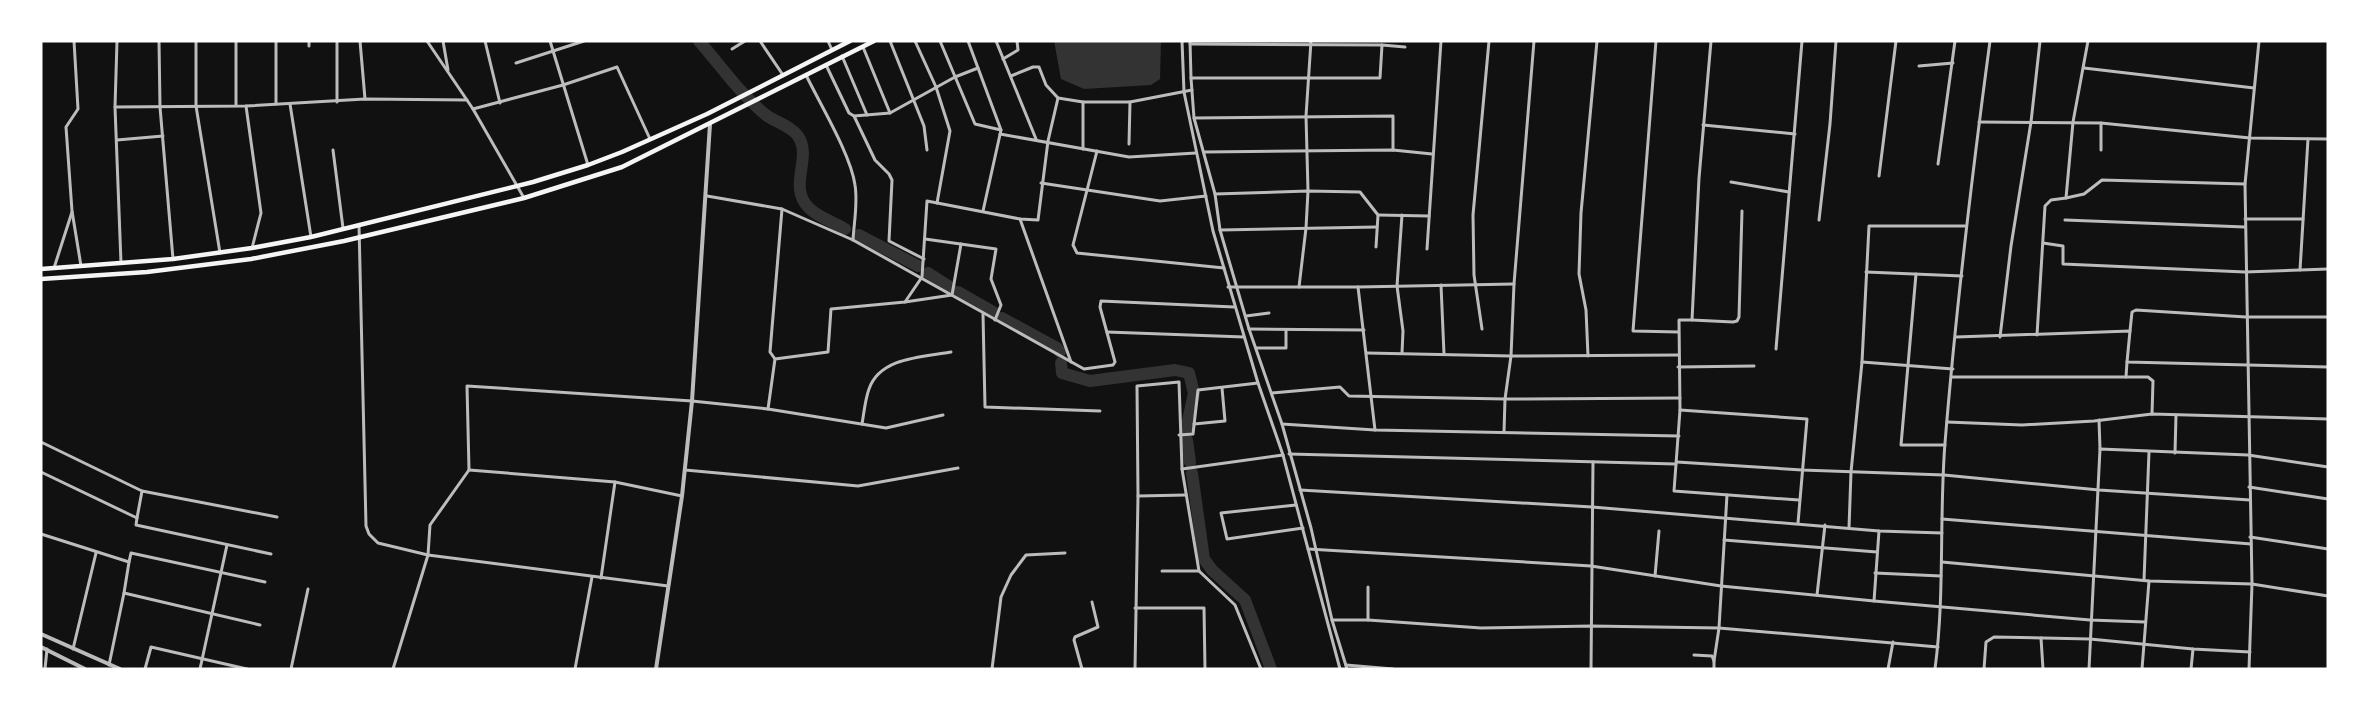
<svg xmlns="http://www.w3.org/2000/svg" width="2369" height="710" font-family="'Open Sans',sans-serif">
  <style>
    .water { fill: #333 }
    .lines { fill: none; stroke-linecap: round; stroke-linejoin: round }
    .river { stroke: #333; stroke-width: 12 }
    .minor { stroke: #bcbcbc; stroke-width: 3 }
    .tertiary { stroke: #bcbcbc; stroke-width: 4 }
    .secondary { stroke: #f5f5f5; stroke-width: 4.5 }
  </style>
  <rect width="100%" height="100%" fill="#111"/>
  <!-- water -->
  <path class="water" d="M1054 41H1161L1160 79 1151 85 1084 89 1061 79Z"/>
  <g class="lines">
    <!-- river -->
    <g class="river">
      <path d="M699 41C721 66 740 94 766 115 775 122 791 126 798 136 813 158 787 186 809 208 818 217 833 222 845 229"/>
      <path d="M859 235 918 266"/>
      <path d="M928 273 950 287"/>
      <path d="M958 292 993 312"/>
      <path d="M1002 318 1057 348 1060 352"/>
      <path d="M1061 363 1062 373 1090 381 1175 370 1189 373 1194 393 1186 430"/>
      <path d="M1187 440 1190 462"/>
      <path d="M1192 473 1204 559 1212 570 1245 600 1271 669"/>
    </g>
    <!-- minor -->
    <g class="minor">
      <path d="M74 41 78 109 66 127 72 211 81 266"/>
      <path d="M117 41 115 107 121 263"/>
      <path d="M159 41 160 107 173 259"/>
      <path d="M196 41V106L220 253"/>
      <path d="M276 41V104"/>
      <path d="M309 41V46"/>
      <path d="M360 41 365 99"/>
      <path d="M427 41 473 109 524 198"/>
      <path d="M443 41 448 70"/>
      <path d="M485 41 500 103"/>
      <path d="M550 41 588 165"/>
      <path d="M760 41 783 75"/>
      <path d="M828 41 832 50"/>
      <path d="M890 41 924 126 927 150"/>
      <path d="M915 41 936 87 950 131 937 203"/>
      <path d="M940 41 975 124 1001 130"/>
      <path d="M968 41 1001 130 983 211"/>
      <path d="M996 41 1036 139"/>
      <path d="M1182 41 1184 92 1213 231 1258 383 1283 455 1340 669"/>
      <path d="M1190 41 1191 78 1194 118 1215 194 1220 230 1249 329 1282 424 1311 528 1332 620 1347 669"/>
      <path d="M1656 41 1633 331 1678 332"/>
      <path d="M1711 41 1699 178 1692 320H1679L1680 410 1674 491 1799 500"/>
      <path d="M1190 44 1382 45"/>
      <path d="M863 47 890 113"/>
      <path d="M732 49 745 41"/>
      <path d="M842 56 867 115"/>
      <path d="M1003 59 1018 50 1017 41"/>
      <path d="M516 63 584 41"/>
      <path d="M826 65 849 113 854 116"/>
      <path d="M1919 66 1953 63"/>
      <path d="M2084 68 2254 88"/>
      <path d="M806 75C820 104 851 155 855 185 858 203 854 222 853 240"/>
      <path d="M1011 76 1033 67H1039L1046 85 1058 98"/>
      <path d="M1191 78H1380L1382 45 1405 47"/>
      <path d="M337 102V41"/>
      <path d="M290 104 311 237"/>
      <path d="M236 105V41"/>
      <path d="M246 106 261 213 252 248"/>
      <path d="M115 107 246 106 365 99 467 100"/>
      <path d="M473 109 563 85 617 67 650 139"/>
      <path d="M1194 118 1393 116V150"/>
      <path d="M1979 122 2101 123 2250 138 2328 139"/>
      <path d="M1703 125 1795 134"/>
      <path d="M1000 134 1129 157 1196 153"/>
      <path d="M117 140 163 136"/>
      <path d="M1129 144 1130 102"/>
      <path d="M1083 149V102"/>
      <path d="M333 150 343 228"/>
      <path d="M2101 150V123"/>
      <path d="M1097 151 1073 245 1077 253 1224 268"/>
      <path d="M1204 152 1393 150 1432 154"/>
      <path d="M1938 164 1955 41"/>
      <path d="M1879 176 1896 41"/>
      <path d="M1731 182 1789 192"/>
      <path d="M1041 183 1160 201 1206 196"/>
      <path d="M1215 194 1308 191 1360 192 1378 215 1376 247"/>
      <path d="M707 196 782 209 853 240 1084 369 1113 365 1115 362 1100 307 1101 301 1234 307"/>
      <path d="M2066 198 2084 194 2102 180 2245 184"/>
      <path d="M1378 215 1429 216"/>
      <path d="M1402 215 1397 286 1403 331 1402 353"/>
      <path d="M1020 219 1071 362"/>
      <path d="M2245 219H2303"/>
      <path d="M1819 220 1830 124 1836 41"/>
      <path d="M2065 220 2245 227"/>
      <path d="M359 225 366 526 369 534 378 543 428 555 393 669"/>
      <path d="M1220 230 1377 227"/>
      <path d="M925 239 996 249 991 279 1001 305 995 320"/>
      <path d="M2043 243 2063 246V264L2245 272 2328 269"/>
      <path d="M1427 249 1441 41"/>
      <path d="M924 259 889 241 892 180 889 174 875 160 854 116 890 113 955 77 978 68"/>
      <path d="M54 268 72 212"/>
      <path d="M2300 270 2308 139"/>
      <path d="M1866 272 1962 276"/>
      <path d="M1916 274 1901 445H1945"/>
      <path d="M1441 285 1444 354"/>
      <path d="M1228 287H1358L1514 284"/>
      <path d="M1299 287 1306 228 1308 191 1306 116 1311 41"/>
      <path d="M1358 287 1375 430"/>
      <path d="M905 302 922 277 927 201 1020 219 1038 220 1048 141 1058 98 1083 102H1130L1192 90"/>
      <path d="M983 314 985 407 1100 411"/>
      <path d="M1246 316 1269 313"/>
      <path d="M1692 320 1733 322 1737 321 1739 317 1742 211"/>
      <path d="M1249 329 1364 330"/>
      <path d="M1482 329 1474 275 1473 215 1489 41"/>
      <path d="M2130 331 2132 312 2136 310 2246 317H2328"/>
      <path d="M1107 332 1244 337"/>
      <path d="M2037 335 2045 206 2051 200 2066 198 2073 122 2088 41"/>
      <path d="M1956 337 2130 331 2127 362 2328 367"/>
      <path d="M2000 337 2011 246 2031 122 2040 41"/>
      <path d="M1256 348H1286V330"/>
      <path d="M1776 349 1802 41"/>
      <path d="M1367 353 1511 356 1678 355"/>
      <path d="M1588 356 1586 310 1579 274 1581 213 1597 41"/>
      <path d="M775 359 770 352 782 209"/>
      <path d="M1862 362 1953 369"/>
      <path d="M1678 367 1754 366"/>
      <path d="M1952 377H2148L2153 381 2152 414"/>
      <path d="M2126 377 2127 362"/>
      <path d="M1272 393 1340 387 1349 396 1505 399 1680 398"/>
      <path d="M768 409 775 359 828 352 831 309 905 302 952 295 961 244"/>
      <path d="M1680 410 1807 419 1798 523"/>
      <path d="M2099 420 2100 449"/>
      <path d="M1947 422 2022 425 2094 421 2152 414 2328 419"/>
      <path d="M862 424C864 413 865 400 869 389 880 357 923 357 951 352"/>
      <path d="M1194 424 1225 421 1222 388"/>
      <path d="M1282 424 1375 430 1679 436"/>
      <path d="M1504 432 1505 399 1511 356 1514 284 1534 41"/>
      <path d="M1179 435 1193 434 1198 390 1258 383"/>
      <path d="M41 442 142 491"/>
      <path d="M2175 453 2176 415"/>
      <path d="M1289 454 1676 464"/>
      <path d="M1677 462 1802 470 1944 475 2099 490 2250 500"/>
      <path d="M1182 469 1283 455"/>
      <path d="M469 470 615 482 682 496"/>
      <path d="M685 470 858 486 958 468"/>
      <path d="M41 472 137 518 142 491 277 517"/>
      <path d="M2249 487 2328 499"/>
      <path d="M1300 490 1592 507 1879 531 1942 533"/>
      <path d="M1138 496 1186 495"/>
      <path d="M1296 505 1221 513 1227 539 1303 528"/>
      <path d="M137 518 136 525 271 554"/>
      <path d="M1942 519 2251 544"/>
      <path d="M1849 528 1851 472 1862 362 1869 226H1965"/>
      <path d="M41 534 129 562 124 593 260 625"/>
      <path d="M2250 537 2328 549"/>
      <path d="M1724 540 1877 552"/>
      <path d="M1308 549 1591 566 1721 586 1874 601 2090 620 2145 622"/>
      <path d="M129 562 131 553 265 582"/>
      <path d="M1942 562 2149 581 2252 584 2328 596"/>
      <path d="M1162 571H1199"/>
      <path d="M1875 573 1941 576"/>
      <path d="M1655 576 1659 531"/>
      <path d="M601 578 615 482"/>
      <path d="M2144 580 2149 452"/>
      <path d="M668 586 428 555 430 525 469 470 467 386 692 401 768 409 886 428 943 415"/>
      <path d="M1817 595 1825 525"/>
      <path d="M1874 601 1879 531"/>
      <path d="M1135 608H1204L1205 669"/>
      <path d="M1332 620H1368L1481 628 1591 626 1719 628 1938 647"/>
      <path d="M1368 620V587"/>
      <path d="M2041 638 2043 669"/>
      <path d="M73 649 96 553"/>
      <path d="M1694 655 1712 656 1714 661V669"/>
      <path d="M1714 661 1719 628 1727 495"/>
      <path d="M109 665 124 593"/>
      <path d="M1346 665 1393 669"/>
      <path d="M45 669 47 649"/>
      <path d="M145 669 151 647 247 669"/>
      <path d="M200 669 227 545"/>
      <path d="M291 669 308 589"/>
      <path d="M575 669 592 577"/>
      <path d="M992 669 1001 597 1011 575 1026 555 1065 553"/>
      <path d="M1082 669 1074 640 1075 637 1098 627 1092 602"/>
      <path d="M1135 669 1138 496 1137 386 1179 382 1182 469 1199 571 1235 605 1261 669"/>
      <path d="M1591 669 1593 462"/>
      <path d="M1888 669 1893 642"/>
      <path d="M1935 669C1945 594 1939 518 1945 443 1956 308 1972 175 1990 41"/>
      <path d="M1984 669 1986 642 1994 637 2090 639 2193 649 2250 652"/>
      <path d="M2089 669 2100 449 2248 455 2328 467"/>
      <path d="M2142 669 2149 581"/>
      <path d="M2191 669 2193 649"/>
      <path d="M2249 669 2252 584 2245 184 2259 41"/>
    </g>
    <!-- tertiary -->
    <g class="tertiary">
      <path d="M41 634 120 669"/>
      <path d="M41 647 85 669"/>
      <path d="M656 669 682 496 692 401 710 124"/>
    </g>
    <!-- secondary -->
    <g class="secondary">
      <path d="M41 269 173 259 252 248 311 237 533 182 588 165 622 152 707 114 850 41"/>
      <path d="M41 279 147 272 251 259 344 241 524 198 622 167 874 41"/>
    </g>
  </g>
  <!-- border -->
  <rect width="2369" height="710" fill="none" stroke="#ffffff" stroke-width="85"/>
</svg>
